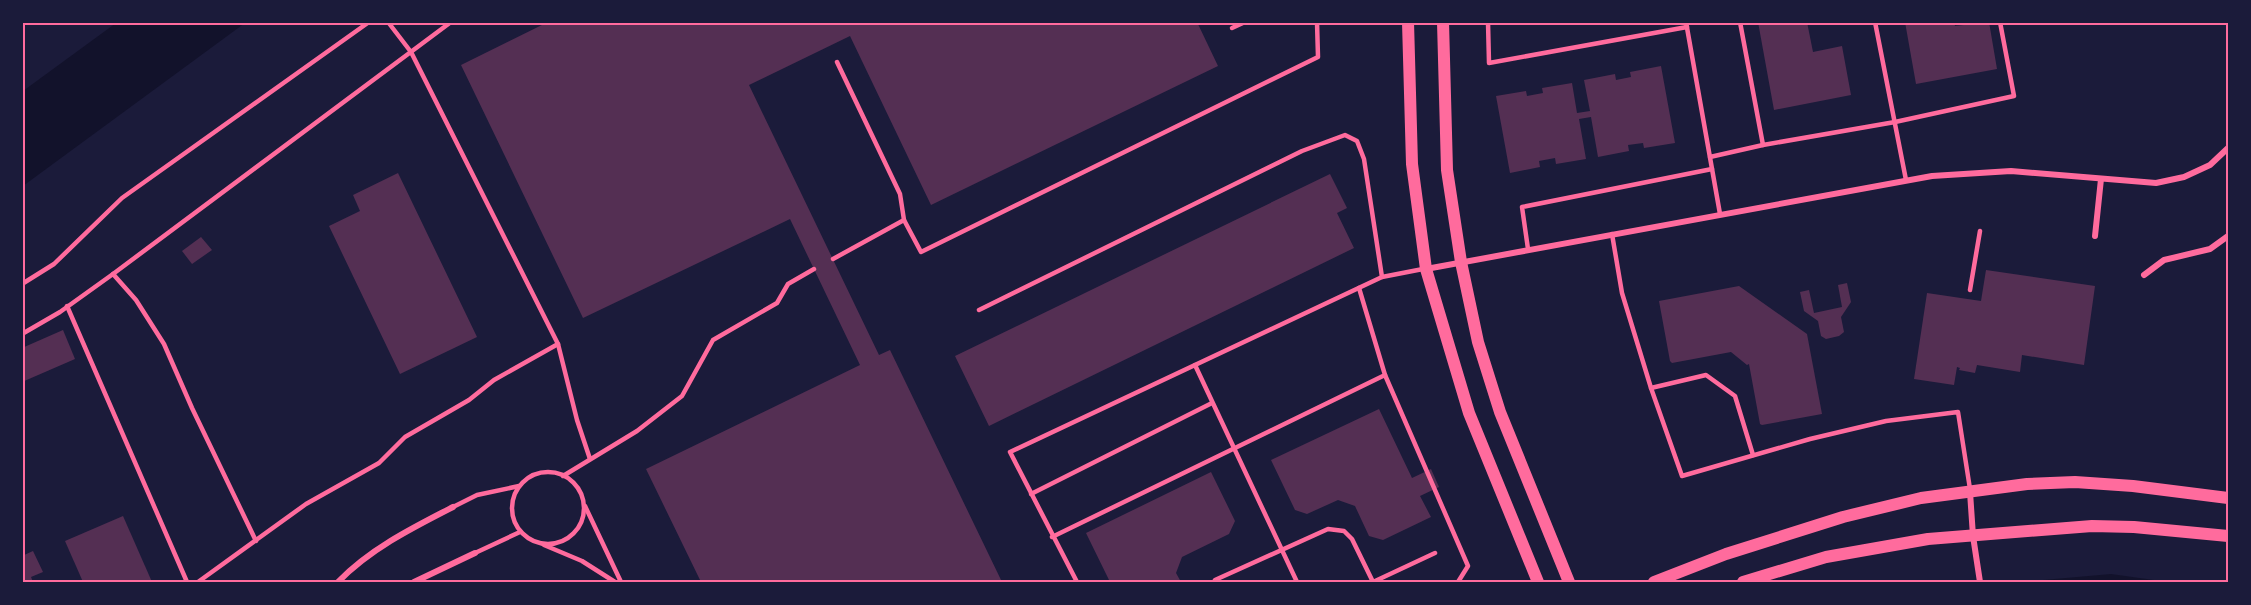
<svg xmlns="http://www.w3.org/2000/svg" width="2251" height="605" font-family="'Asap Condensed',sans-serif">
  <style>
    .water { fill: #12122b }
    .building { fill: #542f53 }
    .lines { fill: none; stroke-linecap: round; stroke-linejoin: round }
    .service { stroke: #ff6b9d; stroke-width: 4.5 }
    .minor { stroke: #ff6b9d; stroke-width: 6 }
    .secondary { stroke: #ff6b9d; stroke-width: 12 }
    .neatline { fill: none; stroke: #ff6b9d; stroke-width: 2 }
  </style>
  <rect width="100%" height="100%" fill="#1b1b3a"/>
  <!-- water -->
  <g class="water">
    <path d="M116 23H245L23 186V91Z"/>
    <path d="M2111 574 2168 582H2040L2043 580Z"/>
  </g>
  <!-- building -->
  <g class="building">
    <path d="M548 22H1197L1218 66 931 205 850 36 749 85 879 355 890 350 1002 582H701L646 469 860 365 790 219 583 318 461 65Z"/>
    <path d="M1758 22H1807L1813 52 1842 46 1851 95 1774 110Z"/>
    <path d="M1905 22H1954L1955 26 1989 22 1997 69 1916 84Z"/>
    <path d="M1661 66 1675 143 1644 148 1643 143 1628 145 1629 151 1598 157 1591 117 1579 119 1586 159 1556 164 1555 158 1539 161 1540 167 1510 173 1496 96 1526 91 1527 96 1543 93 1542 88 1572 83 1577 113 1590 111 1584 80 1615 74 1616 80 1631 77 1630 72Z"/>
    <path d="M398 173 477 337 400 374 329 226 360 211 353 195Z"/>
    <path d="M1330 174 1347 208 1337 213 1354 248 989 426 955 356Z"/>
    <path d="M201 237 212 250 192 264 182 251Z"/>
    <path d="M1986 270 2095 286 2084 365 2022 355 2020 372 1977 365 1975 373 1959 370 1960 368 1957 367 1954 385 1914 379 1927 293 1981 301Z"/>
    <path d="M1847 283 1851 302 1841 317 1844 332 1839 336 1826 339 1821 336 1818 321 1804 311 1800 292 1809 290 1814 313 1842 307 1838 285Z"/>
    <path d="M1739 286 1807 334 1822 414 1762 425 1760 424 1749 364 1747 365 1731 352 1672 363 1670 361 1659 301Z"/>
    <path d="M63 330 75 359 22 382V348Z"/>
    <path d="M1379 409 1412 478 1431 469 1439 487 1420 496 1431 517 1383 540 1369 536 1355 506 1338 500 1307 514 1295 510 1271 460Z"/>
    <path d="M1211 472 1235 521 1229 534 1182 557 1176 573 1181 582H1110L1086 533Z"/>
    <path d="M123 516 152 582H83L65 541Z"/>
    <path d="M33 551 43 572 31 577 33 582H22V556Z"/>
  </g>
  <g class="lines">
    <!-- service -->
    <g class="service">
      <path d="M388 22 411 52 558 344 577 420 590 459"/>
      <path d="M1488 22 1489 63 1687 27"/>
      <path d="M1686 22 1720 214"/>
      <path d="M1740 22 1763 145 1895 122 2014 96 2000 22"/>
      <path d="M1875 22 1906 180"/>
      <path d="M1232 28 1245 22"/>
      <path d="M837 62 900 194 904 220 921 252 1318 57 1317 22"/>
      <path d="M1710 157 1763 145"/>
      <path d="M1612 234 1622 293 1651 388 1682 476 1810 439 1886 421 1958 412 1970 489"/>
      <path d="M1528 249 1522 207 1712 169"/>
      <path d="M833 259 904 220"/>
      <path d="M113 274 136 300 164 344 192 408 256 541"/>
      <path d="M22 284 54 264 122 198 369 22"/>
      <path d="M1970 290 1980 231"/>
      <path d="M67 306 187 582"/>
      <path d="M979 310 1302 151 1345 135 1357 141 1364 159 1382 277"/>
      <path d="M22 334 60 312 113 274 451 22"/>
      <path d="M1195 365 1297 582"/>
      <path d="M1385 375 1468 566 1458 582"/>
      <path d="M1651 388 1706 375 1735 396 1753 455"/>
      <circle cx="548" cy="508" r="36"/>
      <path d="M563 476 637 431 682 396 713 340 777 303 788 284 814 269"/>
      <path d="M1031 494 1212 403"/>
      <path d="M585 506 621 582"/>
      <path d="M453 507 477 495 519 486"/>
      <path d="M1052 537 1385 375 1359 288"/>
      <path d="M544 545 582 561 615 582"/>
      <path d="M475 553 520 532"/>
      <path d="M198 582 306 504 379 463 405 437 469 400 494 380 558 344"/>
      <path d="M1077 582 1010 452 1382 277 1423 269"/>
      <path d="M1214 582 1215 580 1328 529 1344 531 1352 539 1373 582 1435 553"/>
    </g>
    <!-- minor -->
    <g class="minor">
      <path d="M2095 236 2101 179"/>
      <path d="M1426 269 1932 176 2011 171 2156 183 2184 177 2210 165 2228 148"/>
      <path d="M2144 275 2164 260 2210 249 2228 236"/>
      <path d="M1970 492 1973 536 1980 582"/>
      <path d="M338 582C370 549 412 528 453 507"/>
      <path d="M414 582 475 553"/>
    </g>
    <!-- secondary -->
    <g class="secondary">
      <path d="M1408 22 1412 164 1426 269 1469 413 1538 582"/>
      <path d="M1443 22 1447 170 1461 262 1478 342 1500 412 1569 582"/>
      <path d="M1654 582 1726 554 1843 517 1921 498 2027 484 2075 482 2133 486 2228 498"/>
      <path d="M1743 582 1826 557 1928 539 2092 526 2134 527 2228 536"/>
    </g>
  </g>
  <!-- border -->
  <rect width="2251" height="605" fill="none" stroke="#1b1b3a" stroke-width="48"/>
  <rect x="24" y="24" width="2203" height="557" class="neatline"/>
</svg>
